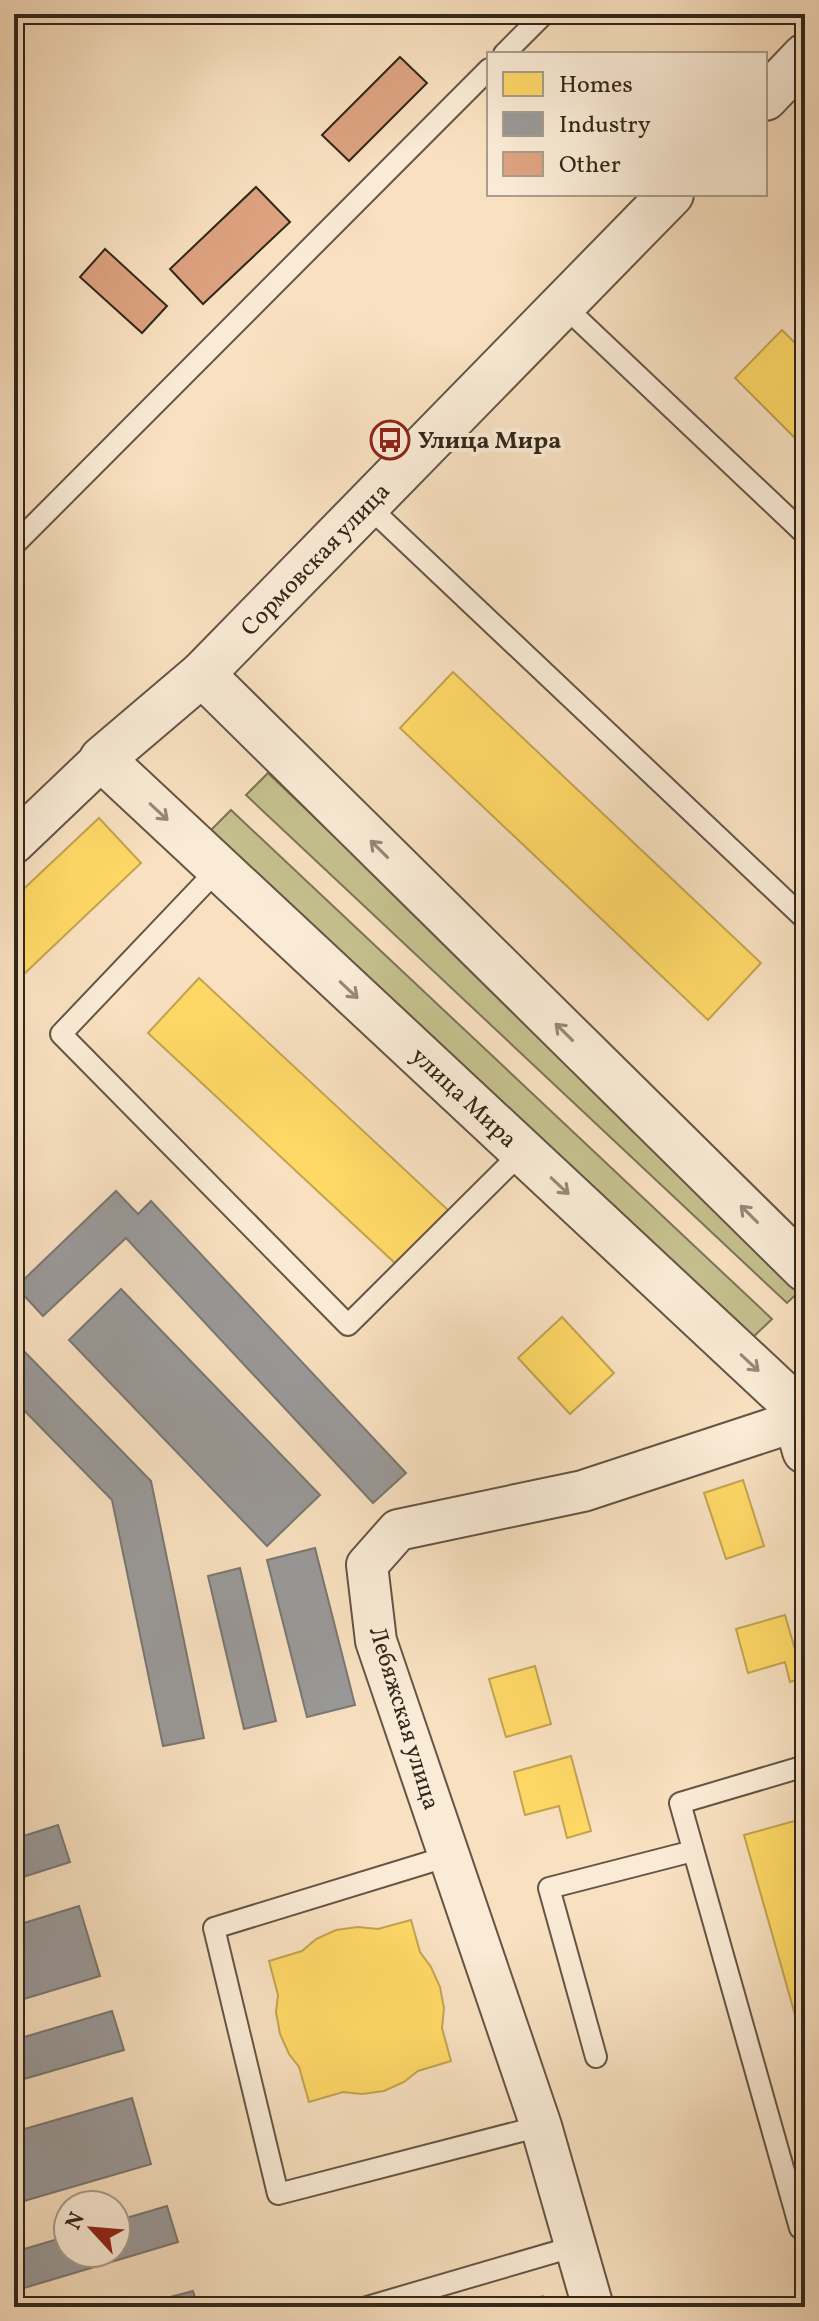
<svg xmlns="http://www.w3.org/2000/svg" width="819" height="2321" font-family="Vollkorn,serif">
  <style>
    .green { fill: #c4c08d; stroke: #7b7454; stroke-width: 2 }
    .homes { fill: #ffd966; stroke: #c2a450; stroke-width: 2 }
    .industry { fill: #999; stroke: #7a7773; stroke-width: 2 }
    .building { fill: #dda381; stroke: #32271b; stroke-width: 2 }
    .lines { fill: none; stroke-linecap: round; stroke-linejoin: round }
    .service-casing { stroke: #645544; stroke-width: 24 }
    .minor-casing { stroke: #645544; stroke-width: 44 }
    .tertiary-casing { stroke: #645544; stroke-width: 48 }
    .service { stroke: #faebd6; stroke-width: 20 }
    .minor { stroke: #faebd6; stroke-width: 40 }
    .tertiary { stroke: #faebd6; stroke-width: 44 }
    .oneway { stroke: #968978 }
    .labels { text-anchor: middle; stroke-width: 8; stroke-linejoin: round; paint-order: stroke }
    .poi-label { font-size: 24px; font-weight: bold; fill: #32271b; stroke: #faebd6; text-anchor: start }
    .street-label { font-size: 24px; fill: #32271b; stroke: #faebd6 }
  </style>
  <rect width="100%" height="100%" fill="#f8e0c0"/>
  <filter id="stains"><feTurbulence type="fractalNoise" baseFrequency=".0025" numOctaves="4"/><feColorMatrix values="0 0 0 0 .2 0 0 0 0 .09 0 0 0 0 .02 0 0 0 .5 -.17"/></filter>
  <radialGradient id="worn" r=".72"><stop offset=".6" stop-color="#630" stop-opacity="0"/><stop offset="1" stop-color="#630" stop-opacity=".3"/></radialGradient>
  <!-- green -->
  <g class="green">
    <path d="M268 773 805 1286 787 1303 246 795Z"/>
    <path d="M231 810 772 1319 748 1342 209 832Z"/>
  </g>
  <!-- homes -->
  <g class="homes">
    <path d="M782 330 805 353V448L735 378Z"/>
    <path d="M453 672 761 963 708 1020 400 728Z"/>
    <path d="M99 818 141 863 24 974 14 963V898Z"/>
    <path d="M199 978 448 1210 397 1265 148 1033Z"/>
    <path d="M562 1317 614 1373 570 1414 518 1358Z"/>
    <path d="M743 1480 764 1546 726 1559 704 1493Z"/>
    <path d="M785 1615 796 1653 805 1650V1677L790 1682 785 1662 748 1673 736 1629Z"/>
    <path d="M535 1666 551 1724 506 1737 489 1679Z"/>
    <path d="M571 1756 591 1831 567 1838 559 1806 525 1815 514 1772Z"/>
    <path d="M805 1818V2050L744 1835Z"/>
    <path d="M411 1920 420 1952 431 1967 440 1987 444 2008 442 2028 451 2061 418 2071 404 2082 384 2091 362 2094 343 2092 309 2102 299 2067 289 2054 280 2034 276 2012 278 1995 269 1961 302 1951 316 1939 336 1930 358 1927 378 1929Z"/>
    <path d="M543 2296 546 2307H505Z"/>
  </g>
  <!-- industry -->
  <g class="industry">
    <path d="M116 1191 138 1214 151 1201 406 1473 373 1503 126 1238 43 1316 16 1287Z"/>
    <path d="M121 1289 320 1495 267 1546 69 1340Z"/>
    <path d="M14 1341 151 1481 204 1738 163 1746 112 1500 14 1400Z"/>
    <path d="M315 1548 355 1705 307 1717 267 1560Z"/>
    <path d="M240 1568 276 1721 244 1729 208 1576Z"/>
    <path d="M58 1825 70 1862 14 1880V1839Z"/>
    <path d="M79 1906 100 1976 14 2002V1926Z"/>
    <path d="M112 2011 124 2050 14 2082V2040Z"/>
    <path d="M132 2098 151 2164 14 2204V2132Z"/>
    <path d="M167 2206 178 2242 14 2291V2252L68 2236V2253H116V2221Z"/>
    <path d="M193 2291 198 2307H132Z"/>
  </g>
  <!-- building -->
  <g class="building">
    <path d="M400 57 427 83 349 161 322 135Z"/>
    <path d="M256 187 290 222 203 304 170 269Z"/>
    <path d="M105 249 167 306 142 333 80 277Z"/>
  </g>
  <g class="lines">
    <defs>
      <g id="service">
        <path d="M504 54 544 14"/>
        <path d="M563 305 805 534"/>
        <path d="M367 505 805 919"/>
        <path d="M14 545 489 69"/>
        <path d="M219 868 61 1034 348 1325 523 1151"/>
        <path d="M805 1766 680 1803 800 2228 805 2226"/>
        <path d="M449 1856 214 1928 278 2194 541 2126"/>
        <path d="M596 2057 549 1888 693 1851"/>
        <path d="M367 2307 576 2246"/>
      </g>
      <g id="minor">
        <path d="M14 843 102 759"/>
        <path d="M593 2307 541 2126 376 1641 367 1565 398 1530 583 1491 796 1421"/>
      </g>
      <g id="tertiary">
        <path d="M765 98 805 56"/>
        <path id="s1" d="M671 194 202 674 102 759 791 1402 805 1451"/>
        <path d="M202 674 805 1269"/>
      </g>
    </defs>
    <!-- service casing -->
    <use href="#service" class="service-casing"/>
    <!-- minor casing -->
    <use href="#minor" class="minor-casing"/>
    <!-- tertiary casing -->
    <use href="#tertiary" class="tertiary-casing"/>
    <!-- service -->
    <use href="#service" class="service"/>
    <!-- minor -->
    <use href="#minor" class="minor"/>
    <!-- tertiary -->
    <use href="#tertiary" class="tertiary"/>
  </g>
  <!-- one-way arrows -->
  <defs><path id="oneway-shaft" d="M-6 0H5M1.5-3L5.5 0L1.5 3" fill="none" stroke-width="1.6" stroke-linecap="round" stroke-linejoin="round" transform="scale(2)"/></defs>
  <g class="oneway">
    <use href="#oneway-shaft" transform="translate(159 812) rotate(43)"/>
    <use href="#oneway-shaft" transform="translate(379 849) rotate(-135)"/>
    <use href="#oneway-shaft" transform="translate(349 990) rotate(43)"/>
    <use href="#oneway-shaft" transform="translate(564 1032) rotate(-135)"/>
    <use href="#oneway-shaft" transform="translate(560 1186) rotate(43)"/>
    <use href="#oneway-shaft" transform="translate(749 1214) rotate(-135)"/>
    <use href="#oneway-shaft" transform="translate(750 1363) rotate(43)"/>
  </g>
  <!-- icons -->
  <defs>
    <symbol id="bus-ring" viewBox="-11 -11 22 22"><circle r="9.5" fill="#faebd6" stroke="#8f2418" stroke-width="1.5"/><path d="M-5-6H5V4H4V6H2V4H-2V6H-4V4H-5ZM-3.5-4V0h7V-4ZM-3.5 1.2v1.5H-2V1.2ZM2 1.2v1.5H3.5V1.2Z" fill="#8f2418"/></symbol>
  </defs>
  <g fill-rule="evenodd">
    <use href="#bus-ring" x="368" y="418" width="44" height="44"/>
  </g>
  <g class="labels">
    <!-- poi labels -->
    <g class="poi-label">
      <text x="418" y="448">Улица Мира</text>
    </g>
    <!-- street labels -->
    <g class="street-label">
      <text transform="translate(315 559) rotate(-46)" y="8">Сормовская улица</text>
      <text dy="8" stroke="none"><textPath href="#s1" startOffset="1298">улица Мира</textPath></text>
      <text transform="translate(405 1718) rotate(73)" y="8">Лебяжская улица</text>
    </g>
  </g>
  <!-- margin -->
  <rect width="819" height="2321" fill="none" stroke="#f8e0c0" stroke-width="48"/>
  <rect x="16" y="16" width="787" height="2289" fill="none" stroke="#32271b" stroke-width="4"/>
  <rect x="24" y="24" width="771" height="2273" fill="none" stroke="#32271b" stroke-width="2"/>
  <!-- legend -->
  <rect x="487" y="52" width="280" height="144" fill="#faebd6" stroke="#aa9d8b" stroke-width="2"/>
  <rect x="503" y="72" width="40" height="24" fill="#ffd966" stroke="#aa9d8b" stroke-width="2"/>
  <text x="559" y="92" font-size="24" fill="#32271b">Homes</text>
  <rect x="503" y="112" width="40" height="24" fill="#999999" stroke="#aa9d8b" stroke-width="2"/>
  <text x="559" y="132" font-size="24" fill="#32271b">Industry</text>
  <rect x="503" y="152" width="40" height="24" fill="#dda381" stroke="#aa9d8b" stroke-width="2"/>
  <text x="559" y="172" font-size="24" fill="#32271b">Other</text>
  <!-- north arrow -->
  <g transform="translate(92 2229) rotate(296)"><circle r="38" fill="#faebd6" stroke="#aa9d8b" stroke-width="2"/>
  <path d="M0-6L14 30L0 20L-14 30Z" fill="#8f2418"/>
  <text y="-12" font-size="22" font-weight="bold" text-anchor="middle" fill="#32271b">N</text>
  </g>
  <rect width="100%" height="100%" filter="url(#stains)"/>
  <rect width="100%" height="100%" fill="url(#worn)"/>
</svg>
